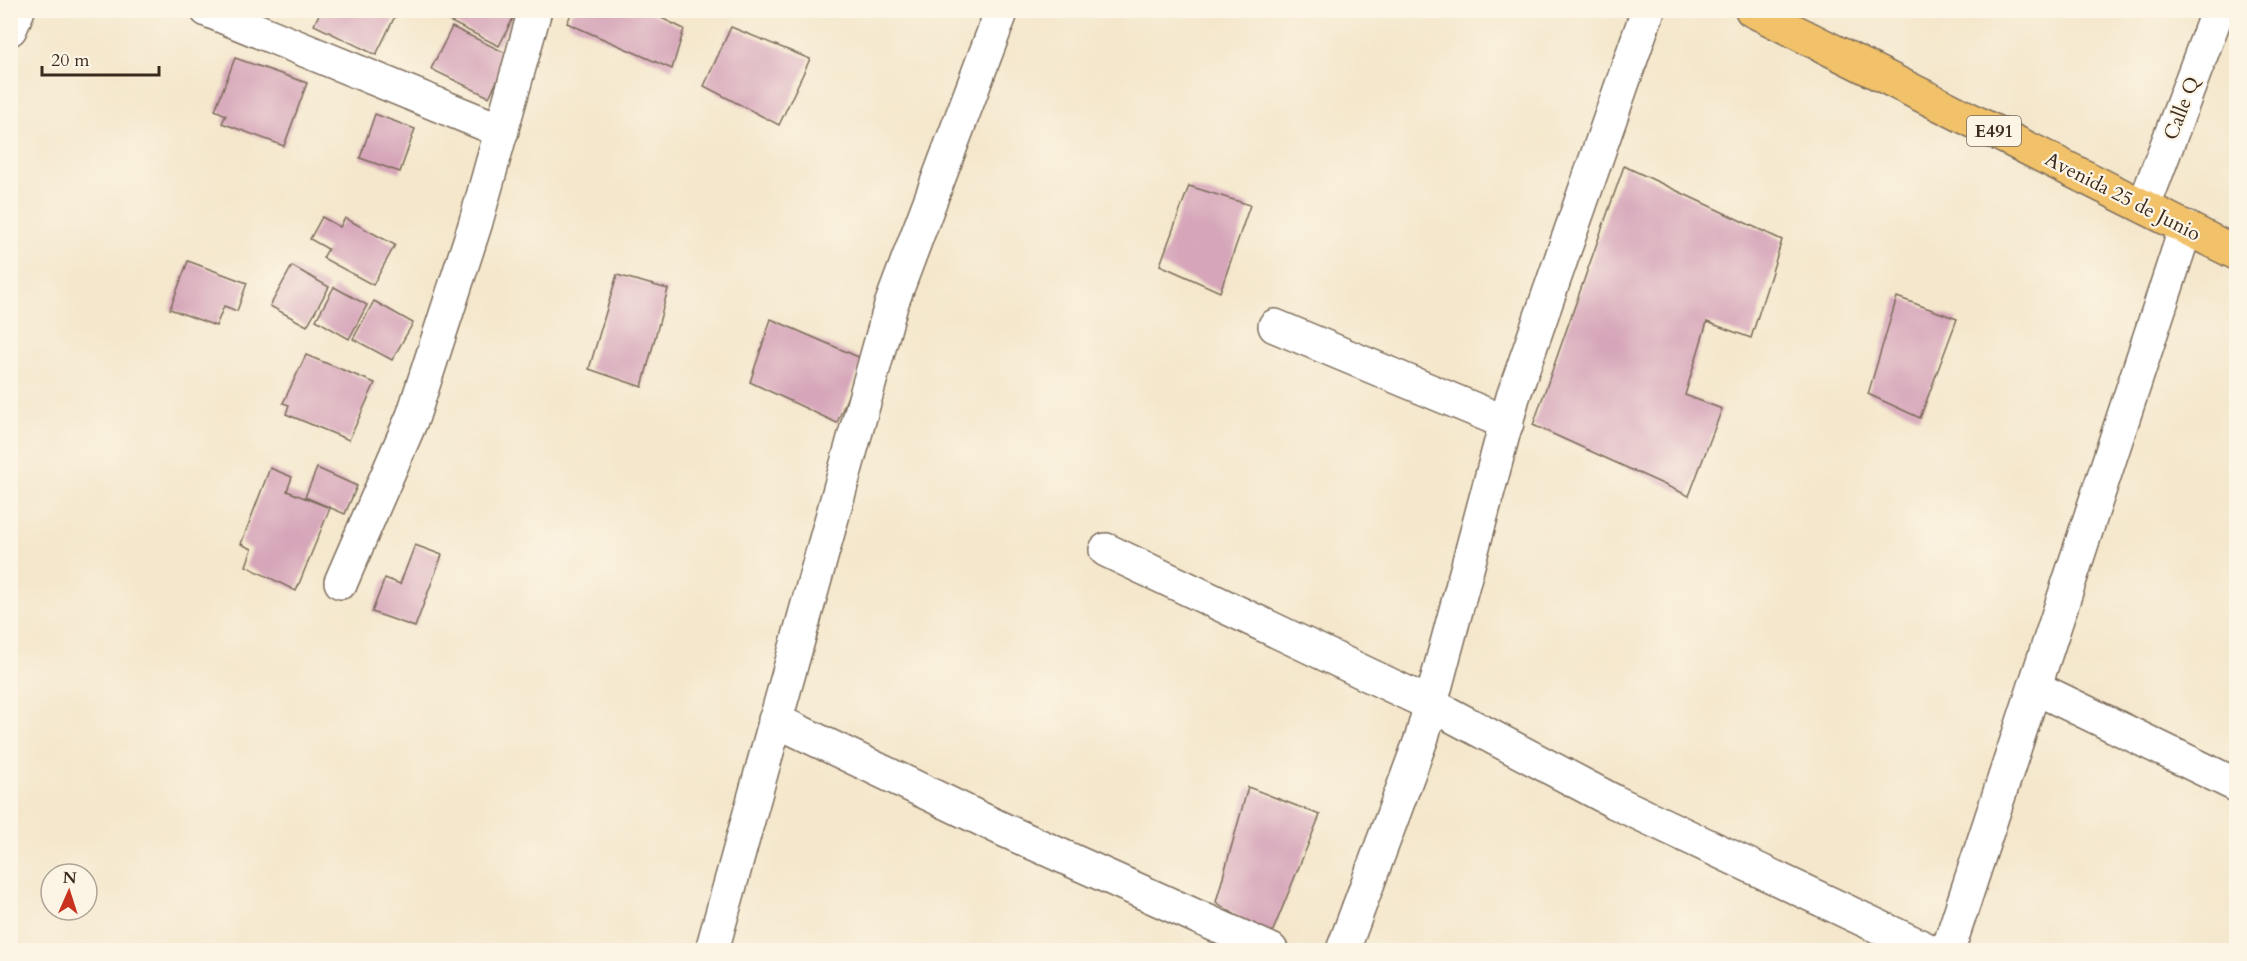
<svg xmlns="http://www.w3.org/2000/svg" width="2247" height="961" font-family="Cardo,serif">
  <style>
    .building { fill: #d6a5b9 }
    .lines { fill: none; stroke-linecap: round; stroke-linejoin: round }
    .street-casing { stroke: #7c6c5b; stroke-width: 36 }
    .highway-casing { stroke: #7c6c5b; stroke-width: 36 }
    .street { stroke: #fff; stroke-width: 33 }
    .highway { stroke: #f2c26a; stroke-width: 33 }
    .labels { text-anchor: middle; stroke-width: 4.5; stroke-linejoin: round; paint-order: stroke }
    .shield { fill: #fcf5e5; stroke: #75675a; stroke-width: 1.5 }
    .shield-label { font-size: 18px; font-weight: bold; fill: #3b2a1e }
    .street-label { font-size: 20px; fill: #3b2a1e; stroke: #fcf5e5 }
  </style>
  <rect width="100%" height="100%" fill="#fcf5e5"/>
  <filter id="ink" filterUnits="userSpaceOnUse"><feTurbulence type="fractalNoise" baseFrequency=".0167" numOctaves="2"/><feDisplacementMap in="SourceGraphic" scale="12" xChannelSelector="R" yChannelSelector="G"/><feConvolveMatrix kernelMatrix="1 2 1 2 8 2 1 2 1" color-interpolation-filters="sRGB"/></filter>
  <filter id="wash" filterUnits="userSpaceOnUse"><feTurbulence type="fractalNoise" baseFrequency=".008" numOctaves="4" result="noise"/><feDisplacementMap in="SourceGraphic" scale="24" xChannelSelector="R" yChannelSelector="G"/><feGaussianBlur stdDeviation="1.35" result="paint"/><feColorMatrix in="noise" values="0 0 0 0 0 0 0 0 0 0 0 0 0 0 0 0 0 1.4 0 .05"/><feComposite in="paint" operator="in"/></filter>
  <g filter="url(#wash)">
    <rect width="100%" height="100%" fill="#f4e7cc"/>
    <g id="blocks">
      <!-- building -->
      <g class="building">
        <path d="M321 10H389L396 14 376 55 314 25Z"/>
        <path d="M452 10H517L499 46 447 20Z"/>
        <path d="M573 10H645L684 29 672 69 567 23Z"/>
        <path d="M452 27 510 55 489 97 431 69Z"/>
        <path d="M731 27 810 59 779 125 704 86Z"/>
        <path d="M235 58 307 83 284 146 222 123 226 115 215 110Z"/>
        <path d="M375 114 415 129 400 172 360 158Z"/>
        <path d="M1624 166 1782 240 1751 338 1707 322 1685 395 1722 409 1689 496 1533 425Z"/>
        <path d="M1189 186 1250 205 1220 292 1160 265Z"/>
        <path d="M322 217 340 227 345 218 395 245 373 285 323 258 328 249 310 239Z"/>
        <path d="M188 261 247 283 237 311 224 306 216 326 170 309Z"/>
        <path d="M292 266 329 287 307 326 270 306Z"/>
        <path d="M617 275 668 289 642 387 589 369Z"/>
        <path d="M334 287 367 305 349 339 316 320Z"/>
        <path d="M1897 297 1957 319 1920 418 1868 394Z"/>
        <path d="M374 301 413 323 392 360 353 339Z"/>
        <path d="M771 319 863 359 837 423 750 382Z"/>
        <path d="M306 355 375 383 349 440 286 414 289 405 283 403Z"/>
        <path d="M270 468 292 477 287 491 330 508 296 591 246 566 252 549 241 544Z"/>
        <path d="M317 468 357 486 345 514 305 497Z"/>
        <path d="M415 545 442 555 415 627 372 612 385 578 400 584Z"/>
        <path d="M1248 787 1320 815 1270 938 1216 902Z"/>
      </g>
    </g>
  </g>
  <g filter="url(#ink)">
    <use href="#blocks" fill-opacity="0" stroke="#7c6c5b" stroke-width="1.5"/>
    <g class="lines">
      <defs>
        <g id="street">
          <path d="M207 10 502 131"/>
          <path d="M10 29 18 10"/>
          <path d="M2144 206 2218 10"/>
          <path d="M1275 326 1507 423"/>
          <path d="M1106 550 1430 704 1615 802 1928 950"/>
          <path d="M341 582 413 416 475 225 535 10"/>
          <path d="M2036 688 2236 785"/>
          <path d="M775 720 1004 830 1271 950"/>
          <path d="M712 950 891 305 1002 10"/>
          <path d="M1343 950 1422 737 1513 397 1648 10"/>
          <path d="M1948 950 2186 227"/>
        </g>
        <path id="highway" d="M1752 10 2236 253"/>
      </defs>
      <!-- street casing -->
      <use href="#street" class="street-casing"/>
      <!-- highway casing -->
      <use href="#highway" class="highway-casing"/>
      <!-- street -->
      <use href="#street" class="street"/>
      <!-- highway -->
      <use href="#highway" class="highway"/>
    </g>
  </g>
  <g class="labels">
    <!-- shield labels -->
    <rect class="shield" x="1967" y="116" width="54" height="30" rx="4.5"/>
    <g class="shield-label">
      <text x="1994" y="137">E491</text>
    </g>
    <!-- street labels -->
    <g class="street-label">
      <text transform="translate(2181 108) rotate(-69)" y="7">Calle Q</text>
      <text transform="translate(2123 196) rotate(27)" y="7">Avenida 25 de Junio</text>
    </g>
  </g>
  <!-- margin -->
  <rect width="2247" height="961" fill="none" stroke="#fcf5e5" stroke-width="36"/>
  <!-- north arrow -->
  <g transform="translate(69 892) rotate(3)"><circle r="28" fill="#fcf5e5" stroke="#afa495" stroke-width="1.5"/>
  <path d="M0-4.5L10 22L0 15L-10 22Z" fill="#c8321e"/>
  <text y="-9" font-size="16" font-weight="bold" text-anchor="middle" fill="#3b2a1e">N</text>
  </g>
  <!-- scale -->
  <path d="M42 66v9h117v-9" fill="none" stroke="#3b2a1e" stroke-width="3"/>
  <text x="51" y="66" font-size="18" fill="#3b2a1e" stroke="#fcf5e5" stroke-width="4.5" paint-order="stroke">20 m</text>
</svg>
